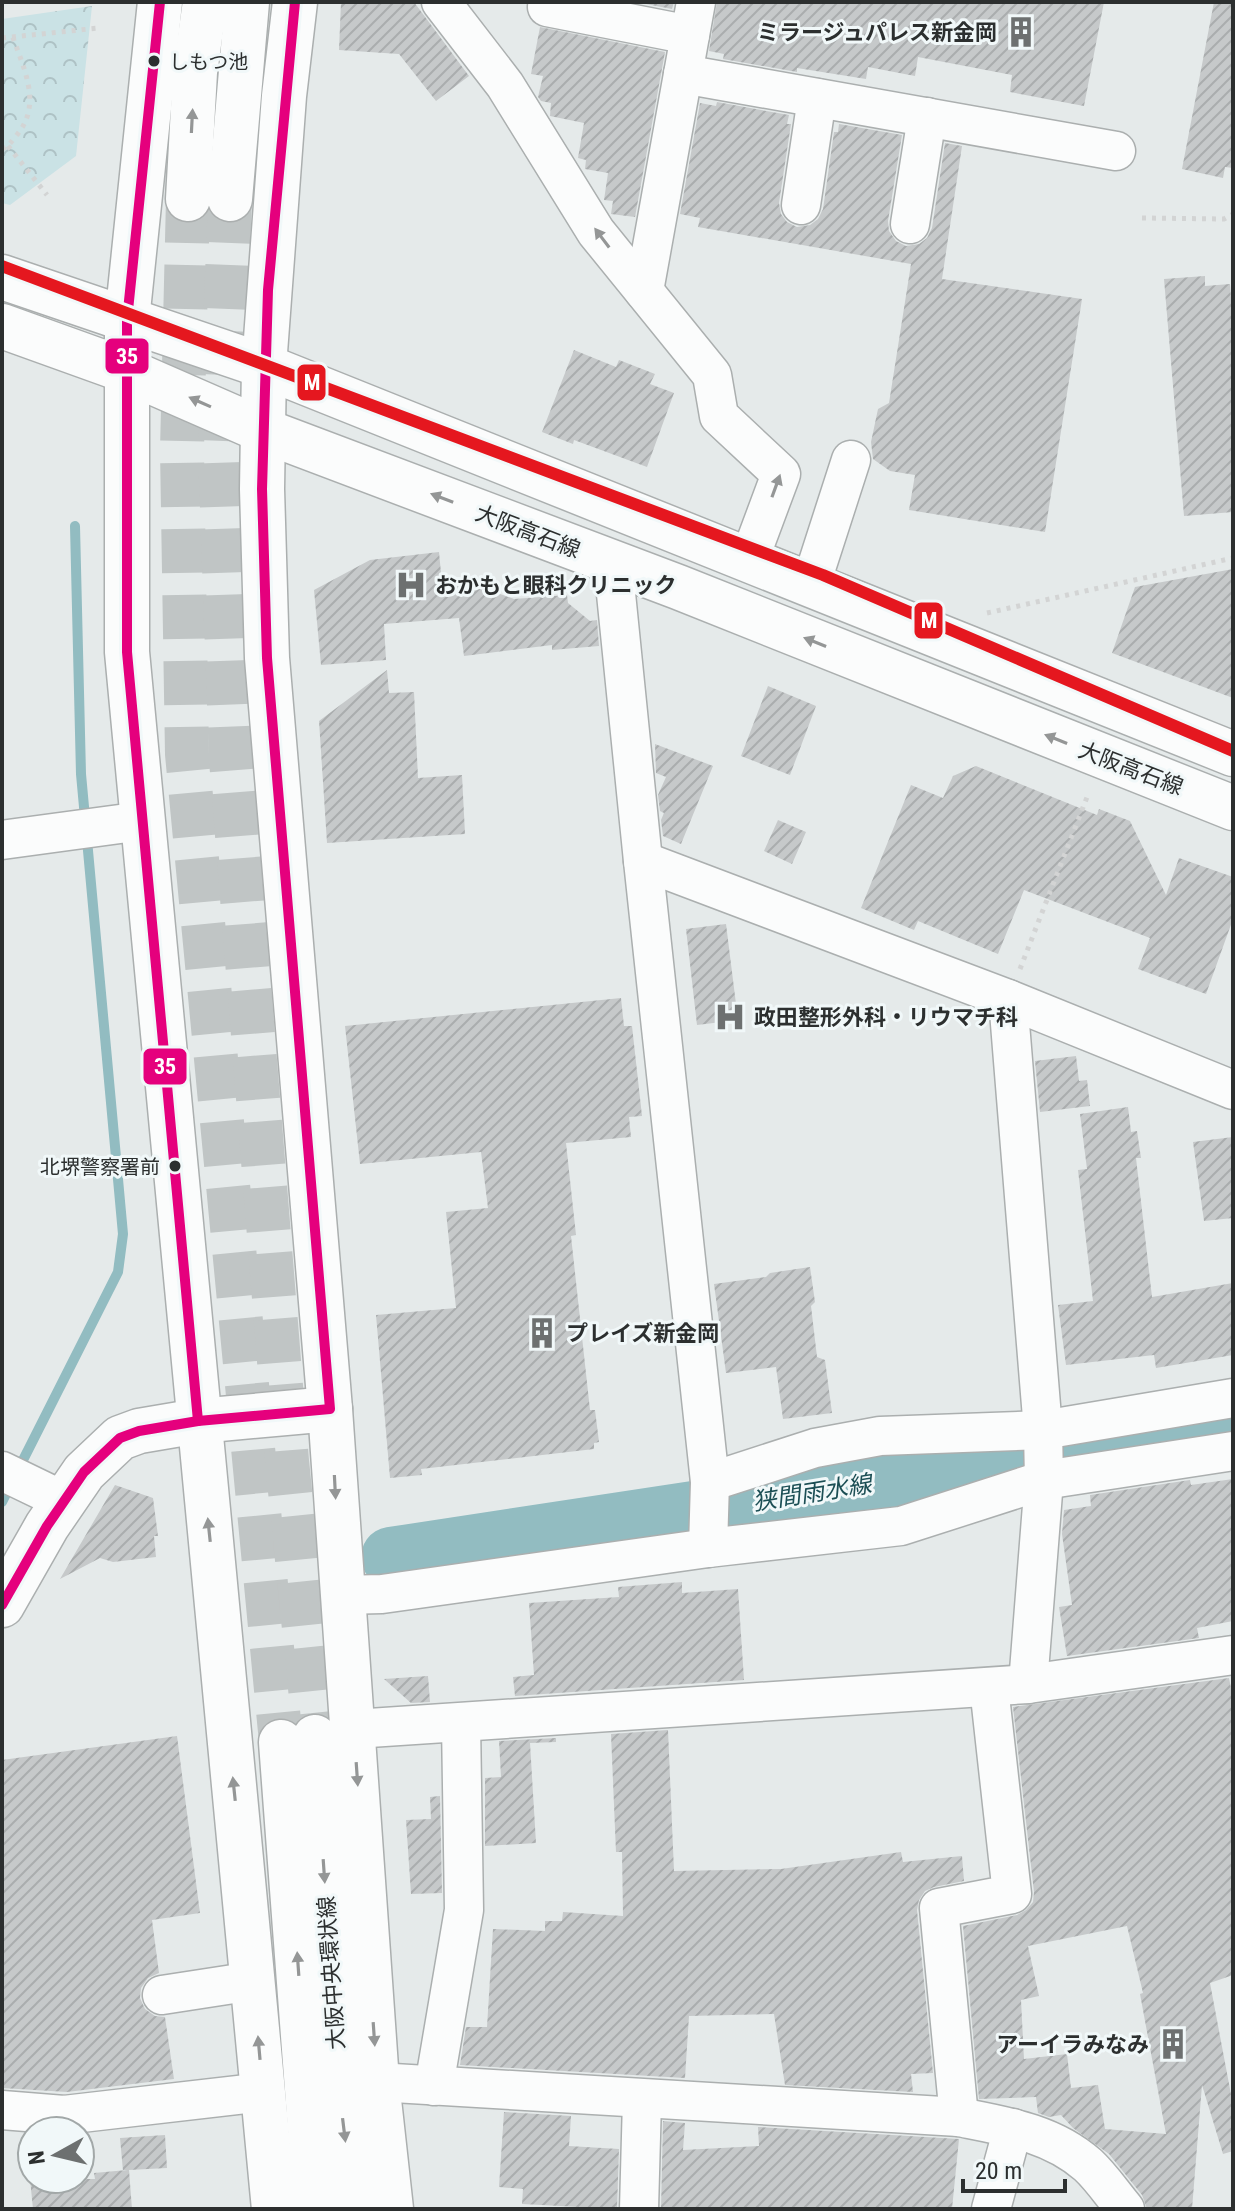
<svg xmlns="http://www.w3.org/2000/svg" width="1235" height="2211" font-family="'Roboto Condensed','Noto Sans JP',sans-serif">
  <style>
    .forest { fill: url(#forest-crowns) }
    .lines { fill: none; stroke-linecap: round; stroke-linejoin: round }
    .stream { stroke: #92bcc1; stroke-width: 10 }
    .river { stroke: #92bcc1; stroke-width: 60 }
    .building { fill: url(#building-hatch); fill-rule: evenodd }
    .major-tunnel { stroke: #c0c5c5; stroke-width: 44; stroke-dasharray: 44 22; stroke-linecap: butt }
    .minor-casing { stroke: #abafaf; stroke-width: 41 }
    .major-casing { stroke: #abafaf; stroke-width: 47 }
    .path { stroke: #d3d4d4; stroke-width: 5; stroke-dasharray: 4 6; stroke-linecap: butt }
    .minor { stroke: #fbfcfc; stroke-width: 38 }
    .major { stroke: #fbfcfc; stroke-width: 44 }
    .bus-1-casing { stroke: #f1f8f9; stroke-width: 16 }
    .bus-1 { stroke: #e5007d; stroke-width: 10 }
    .metro-1-casing { stroke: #f1f8f9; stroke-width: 18 }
    .metro-1 { stroke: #e5171f; stroke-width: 12 }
    .oneway { fill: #949696 }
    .bus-dot { fill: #2c2f2f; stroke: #f1f8f9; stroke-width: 3 }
    .labels { text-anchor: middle; stroke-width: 6; stroke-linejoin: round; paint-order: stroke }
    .bus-label { font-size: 20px; fill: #2c2f2f; stroke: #f1f8f9; text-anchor: start }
    .poi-label { font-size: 22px; font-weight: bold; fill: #2c2f2f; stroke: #f1f8f9; text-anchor: start }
    .street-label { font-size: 22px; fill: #2c2f2f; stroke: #f1f8f9 }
    .water-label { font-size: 24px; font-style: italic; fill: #1b4e54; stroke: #f1f8f9 }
    .line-badge { stroke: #f1f8f9; stroke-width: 3 }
    .badge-label { font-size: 22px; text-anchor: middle; font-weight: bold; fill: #fff }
  </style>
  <defs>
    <pattern id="forest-crowns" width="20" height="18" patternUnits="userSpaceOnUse" patternTransform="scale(2)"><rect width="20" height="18" fill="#cae2e5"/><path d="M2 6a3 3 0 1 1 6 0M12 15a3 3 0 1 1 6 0" fill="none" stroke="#aec2c5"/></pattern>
    <pattern id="building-hatch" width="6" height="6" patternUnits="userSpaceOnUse" patternTransform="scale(2)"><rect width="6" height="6" fill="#c6c9ca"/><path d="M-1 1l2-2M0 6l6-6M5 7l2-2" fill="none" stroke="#aaadae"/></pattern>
  </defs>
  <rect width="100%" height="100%" fill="#e5eaea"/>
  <!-- forest -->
  <path class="forest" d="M92 6 76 156 10 205 2 203V19Z"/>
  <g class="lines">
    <!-- stream -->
    <g class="stream">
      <path d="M18 1470 118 1272 123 1234 81 774 75 526"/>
      <path d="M2 1502 11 1484"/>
    </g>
    <!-- river -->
    <path class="river" d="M391 1557 1233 1429"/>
  </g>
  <!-- building -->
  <g class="building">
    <path d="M341 2H414L469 76 436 101 399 54 339 50Z"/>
    <path d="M636 2H674L672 9Z"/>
    <path d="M717 2H1104L1084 106 1010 92 1012 75 918 57 915 76 868 67 866 79 797 68V72L723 59 724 54 709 51Z"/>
    <path d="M1214 2H1233V168L1225 167 1223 178 1182 169Z"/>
    <path d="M540 27 665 52 635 217 611 214 613 201 604 200 608 173 585 169 586 160 578 158 584 123 550 116 551 103 541 101 538 97 543 76 531 74Z"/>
    <path d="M717 102 789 115 787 124H791L779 203 781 214 787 222 797 227 810 225 818 219 823 209 834 132H838L839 124 902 135 888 221 889 231 896 241 906 246 919 244 927 238 932 228 945 143 962 146 942 279 1082 299 1045 532 909 510 915 475 890 471 873 459 871 442 878 409 889 403 911 264 698 227 700 218 680 214 700 103 716 106Z"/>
    <path d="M1205 276V286L1230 284 1233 324V512L1184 516 1164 279Z"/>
    <path d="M574 350 616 367 619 360 655 374 650 384 674 393 647 467 574 440 573 444 542 432Z"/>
    <path d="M439 552 441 573 514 599 567 595 568 603 590 621 597 620 599 646 552 650V645L464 656 459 618 384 624 386 660 321 665 314 590 370 560Z"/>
    <path d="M1233 569V698L1112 653 1135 587Z"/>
    <path d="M387 670 389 693 414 692 418 778 462 775 465 834 327 843 319 721Z"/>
    <path d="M768 686 816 706 790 775 741 756Z"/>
    <path d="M655 744 713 766 681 844 663 836 661 820 664 813 660 811 658 795 666 777 656 773Z"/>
    <path d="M976 766 1097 815 1099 809 1130 821 1166 895 1179 858 1233 877V919L1206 994 1138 969 1150 938 1024 890 998 954 918 921 914 930 861 908 911 785 943 798 953 776Z"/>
    <path d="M778 820 806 832 792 864 764 851Z"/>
    <path d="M726 924 738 1020 697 1025 686 929Z"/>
    <path d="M621 998 624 1026H632L642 1116 629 1117 631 1137 566 1143 576 1235 571 1236 590 1410H595L599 1442 594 1443V1449L421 1469 422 1475 390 1478 376 1315 456 1308 446 1212 488 1208 481 1152 360 1164 345 1026Z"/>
    <path d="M1076 1056 1079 1081 1087 1080 1090 1106 1040 1112 1035 1061Z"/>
    <path d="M1128 1107 1131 1132 1137 1131 1141 1158H1136L1152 1297 1233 1283V1355L1156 1368 1154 1355 1066 1365 1058 1305 1093 1301 1078 1170 1087 1169 1080 1114Z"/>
    <path d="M1233 1137V1218L1204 1221 1193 1142Z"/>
    <path d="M810 1267 815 1302 811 1306 817 1357 825 1360 832 1413 783 1419 776 1367 726 1373 714 1284 766 1277 770 1273Z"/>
    <path d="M1233 1479V1621L1197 1628 1199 1638 1067 1656 1059 1607 1072 1605 1062 1534 1064 1510 1091 1506 1090 1495 1190 1480 1191 1485Z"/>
    <path d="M115 1485 153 1498 158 1536H154L156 1557 113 1562 100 1558 60 1579Z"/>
    <path d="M682 1582V1593L738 1589 744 1680 515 1696 513 1677 534 1675 529 1603 619 1597 618 1587Z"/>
    <path d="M428 1676 430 1702 411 1703 384 1679Z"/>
    <path d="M1229 1678 1233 1698V1975L1210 1983 1233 2105V2151L1223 2154 1202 2085 1192 2209H1147L1142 2195 1109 2154 1073 2128 1061 2115 1049 2117 1038 2113 1036 2097 979 2099 963 1926 1017 1915 1026 1910 1033 1902 1034 1892 1013 1707ZM1127 1926 1143 1993 1140 1994 1166 2134 1105 2129 1098 2085 1071 2088 1067 2054 1024 2059 1021 2000 1039 1996 1028 1946Z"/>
    <path d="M668 1730 674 1871 781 1869 901 1852 903 1862 962 1856 964 1881 934 1887 925 1891 919 1900 917 1910 933 2073 911 2074 913 2092 785 2085 774 2014 689 2016 685 2078 460 2065 466 2027H487L493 1929 545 1931V1921H562L563 1912 623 1916 622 1852H616L611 1734Z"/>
    <path d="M177 1736 200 1913 152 1920 159 1973 148 1978 141 1988 140 1998 145 2009 155 2016 165 2017 174 2079 67 2092 2 2088V1760Z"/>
    <path d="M556 1738V1742L530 1743 536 1843 485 1846V1778L501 1777 499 1741Z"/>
    <path d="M440 1796 442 1893 411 1894 406 1820 431 1819 430 1797Z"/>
    <path d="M504 2112 571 2116 569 2146 619 2149 617 2209 522 2204 523 2189 499 2187Z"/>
    <path d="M663 2121 685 2123 683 2150 759 2146 758 2127 959 2139 952 2209H661Z"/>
    <path d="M165 2135 167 2168 129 2170 132 2209H33L30 2179H95L94 2173 127 2170 123 2171 120 2138Z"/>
  </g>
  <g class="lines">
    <!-- major-tunnel -->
    <g class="major-tunnel">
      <path d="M188 199 182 450 187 754 281 1742"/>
      <path d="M230 199 220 454 231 760 287 1461 315 1737"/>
    </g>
    <defs>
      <g id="minor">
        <path d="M441 2 505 85 596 232 712 375 719 416 781 474 749 560"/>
        <path d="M547 7 690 35"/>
        <path d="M683 74 1116 151"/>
        <path d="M801 205 817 98"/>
        <path d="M910 224 927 117"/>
        <path d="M644 291 696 2"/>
        <path d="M613 564 643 861"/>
        <path d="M811 584 851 460"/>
        <path d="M2 840 142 821"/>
        <path d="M1008 999 1043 1430 1044 1480 1028 1684"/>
        <path d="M2 1471 64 1501"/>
        <path d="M710 1482 815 1448 880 1436 1043 1430 1233 1398"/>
        <path d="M708 1548 901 1526 1044 1480 1233 1451"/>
        <path d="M342 1595 382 1594 708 1548 710 1482 643 861 1008 999 1233 1090"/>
        <path d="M354 1729 1028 1684 1233 1655"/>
        <path d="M162 1995 253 1981"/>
        <path d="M377 2082 959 2117C1005 2126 1052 2133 1088 2165 1102 2178 1113 2195 1125 2209"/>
        <path d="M434 2086 464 1910 461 1723"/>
        <path d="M2 2110 64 2115 264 2092"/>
        <path d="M959 2117 939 1908 1012 1894 989 1687"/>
        <path d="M639 2209 642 2100"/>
        <path d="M991 2209 1013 2128"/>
      </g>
      <g id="major">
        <path d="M160 2 127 320V652L274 2209"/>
        <path d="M295 2 284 96 264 366 262 489 267 658 330 1409 377 2082 391 2209"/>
        <path d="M188 199 195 72 205 2"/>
        <path d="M230 199 247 2"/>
        <path d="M2 277 264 366 1233 754"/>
        <path d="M2 326 127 371 262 430 678 587 1233 808"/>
        <path d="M2 1605 47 1526 84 1472 120 1438 139 1431 198 1421 330 1409"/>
        <path d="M315 1737 337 2077 354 2209"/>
        <path d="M281 1742 316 2209"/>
      </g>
    </defs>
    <!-- minor casing -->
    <use href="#minor" class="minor-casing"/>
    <!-- major casing -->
    <use href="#major" class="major-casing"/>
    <!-- path -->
    <g class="path">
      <path d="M2 38 99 28"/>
      <path d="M8 146 47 195"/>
      <path d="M2 149C9 146 11 142 16 136 43 105 24 69 12 35"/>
      <path d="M1142 218 1224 219 1233 214"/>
      <path d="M987 613 1233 558"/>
      <path d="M1020 969 1089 792"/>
    </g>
    <!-- minor -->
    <use href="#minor" class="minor"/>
    <!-- major -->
    <use href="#major" class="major"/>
    <defs>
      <g id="bus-1">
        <path d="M160 2 127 320V652L198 1421"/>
        <path d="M2 1605 47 1526 84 1472 120 1438 139 1431 198 1421 330 1409 267 658 262 489 268 290 295 2"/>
      </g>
    </defs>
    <!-- bus-1 casing -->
    <use href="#bus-1" class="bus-1-casing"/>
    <!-- bus-1 -->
    <use href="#bus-1" class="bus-1"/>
    <defs>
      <path id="metro-1" d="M2 266 823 575 1233 751"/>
    </defs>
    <!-- metro-1 casing -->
    <use href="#metro-1" class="metro-1-casing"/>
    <!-- metro-1 -->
    <use href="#metro-1" class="metro-1"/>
  </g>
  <!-- one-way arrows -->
  <defs><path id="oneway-solid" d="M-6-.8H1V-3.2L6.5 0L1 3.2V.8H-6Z" transform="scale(2)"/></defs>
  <g class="oneway">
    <use href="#oneway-solid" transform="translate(192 121) rotate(-87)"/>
    <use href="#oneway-solid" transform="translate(602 238) rotate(-127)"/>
    <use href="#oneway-solid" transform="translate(200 402) rotate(-156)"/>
    <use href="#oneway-solid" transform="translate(776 486) rotate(-70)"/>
    <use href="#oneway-solid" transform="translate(442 498) rotate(-159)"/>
    <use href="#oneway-solid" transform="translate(815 642) rotate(-158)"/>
    <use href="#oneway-solid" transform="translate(1056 739) rotate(-158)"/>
    <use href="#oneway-solid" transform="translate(335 1487) rotate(87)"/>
    <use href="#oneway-solid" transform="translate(209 1530) rotate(-96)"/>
    <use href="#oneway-solid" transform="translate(357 1774) rotate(86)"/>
    <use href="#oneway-solid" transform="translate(234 1789) rotate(-96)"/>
    <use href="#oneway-solid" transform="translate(324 1871) rotate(86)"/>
    <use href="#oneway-solid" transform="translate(298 1964) rotate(-94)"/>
    <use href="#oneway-solid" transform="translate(374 2034) rotate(86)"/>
    <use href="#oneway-solid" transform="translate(259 2048) rotate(-95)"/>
    <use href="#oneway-solid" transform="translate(344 2130) rotate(83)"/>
  </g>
  <!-- icons -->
  <defs>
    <symbol id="building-bare" viewBox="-9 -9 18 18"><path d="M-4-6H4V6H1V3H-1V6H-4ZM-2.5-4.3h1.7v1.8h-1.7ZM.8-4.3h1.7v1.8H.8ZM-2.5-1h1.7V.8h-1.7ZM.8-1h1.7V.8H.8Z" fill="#6d7070" stroke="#f1f8f9" stroke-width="2.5" paint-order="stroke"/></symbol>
    <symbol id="hospital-bare" viewBox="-9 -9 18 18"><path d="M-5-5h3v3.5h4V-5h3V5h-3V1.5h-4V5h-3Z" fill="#6d7070" stroke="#f1f8f9" stroke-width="2.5" paint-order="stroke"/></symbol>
  </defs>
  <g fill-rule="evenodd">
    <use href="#building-bare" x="999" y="10" width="44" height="44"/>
    <use href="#hospital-bare" x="389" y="563" width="44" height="44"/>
    <use href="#hospital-bare" x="708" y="995" width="44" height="44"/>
    <use href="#building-bare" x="520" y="1311" width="44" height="44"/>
    <use href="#building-bare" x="1151" y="2022" width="44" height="44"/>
  </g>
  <!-- markers -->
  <g class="bus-dot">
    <circle cx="154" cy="61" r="7"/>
    <circle cx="175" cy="1166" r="7"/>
  </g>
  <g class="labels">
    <!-- bus labels -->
    <g class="bus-label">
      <text x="169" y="69">しもつ池</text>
      <text x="160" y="1174" text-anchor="end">北堺警察署前</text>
    </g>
    <!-- poi labels -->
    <g class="poi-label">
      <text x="997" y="40" text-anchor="end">ミラージュパレス新金岡</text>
      <text x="435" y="593">おかもと眼科クリニック</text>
      <text x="754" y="1025">政田整形外科・リウマチ科</text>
      <text x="566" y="1341">プレイズ新金岡</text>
      <text x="1149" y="2052" text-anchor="end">アーイラみなみ</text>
    </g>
    <!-- street labels -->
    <g class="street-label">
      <text transform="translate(528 531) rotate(21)" y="8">大阪高石線</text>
      <text transform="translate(1131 768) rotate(21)" y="8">大阪高石線</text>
      <text transform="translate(331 1973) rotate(-94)" y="8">大阪中央環状線</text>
    </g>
    <!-- water labels -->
    <g class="water-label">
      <text transform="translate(812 1493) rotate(-9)" y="8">狭間雨水線</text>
    </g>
  </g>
  <g class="line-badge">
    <rect x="104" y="337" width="46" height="38" rx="8" fill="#e5007d"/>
    <rect x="296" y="363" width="31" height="39" rx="8" fill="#e5171f"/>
    <rect x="913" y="601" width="31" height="39" rx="8" fill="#e5171f"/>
    <rect x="142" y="1047" width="46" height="39" rx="8" fill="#e5007d"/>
  </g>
  <g class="badge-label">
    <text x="127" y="364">35</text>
    <text x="312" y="390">M</text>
    <text x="929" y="628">M</text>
    <text x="165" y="1074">35</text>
  </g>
  <!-- border -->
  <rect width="1235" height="2211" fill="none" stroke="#2c2f2f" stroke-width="8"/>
  <!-- north arrow -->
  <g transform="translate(56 2155) rotate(262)"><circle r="38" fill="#f1f8f9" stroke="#a2a8a8" stroke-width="2"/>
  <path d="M0-6L14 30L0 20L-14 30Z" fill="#6d7070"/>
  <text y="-12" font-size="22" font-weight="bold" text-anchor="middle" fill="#2c2f2f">N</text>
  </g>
  <!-- scale -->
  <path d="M963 2179v12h102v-12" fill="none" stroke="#2c2f2f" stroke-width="4"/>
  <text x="975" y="2179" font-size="24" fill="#2c2f2f" stroke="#f1f8f9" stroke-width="6" paint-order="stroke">20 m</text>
</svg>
